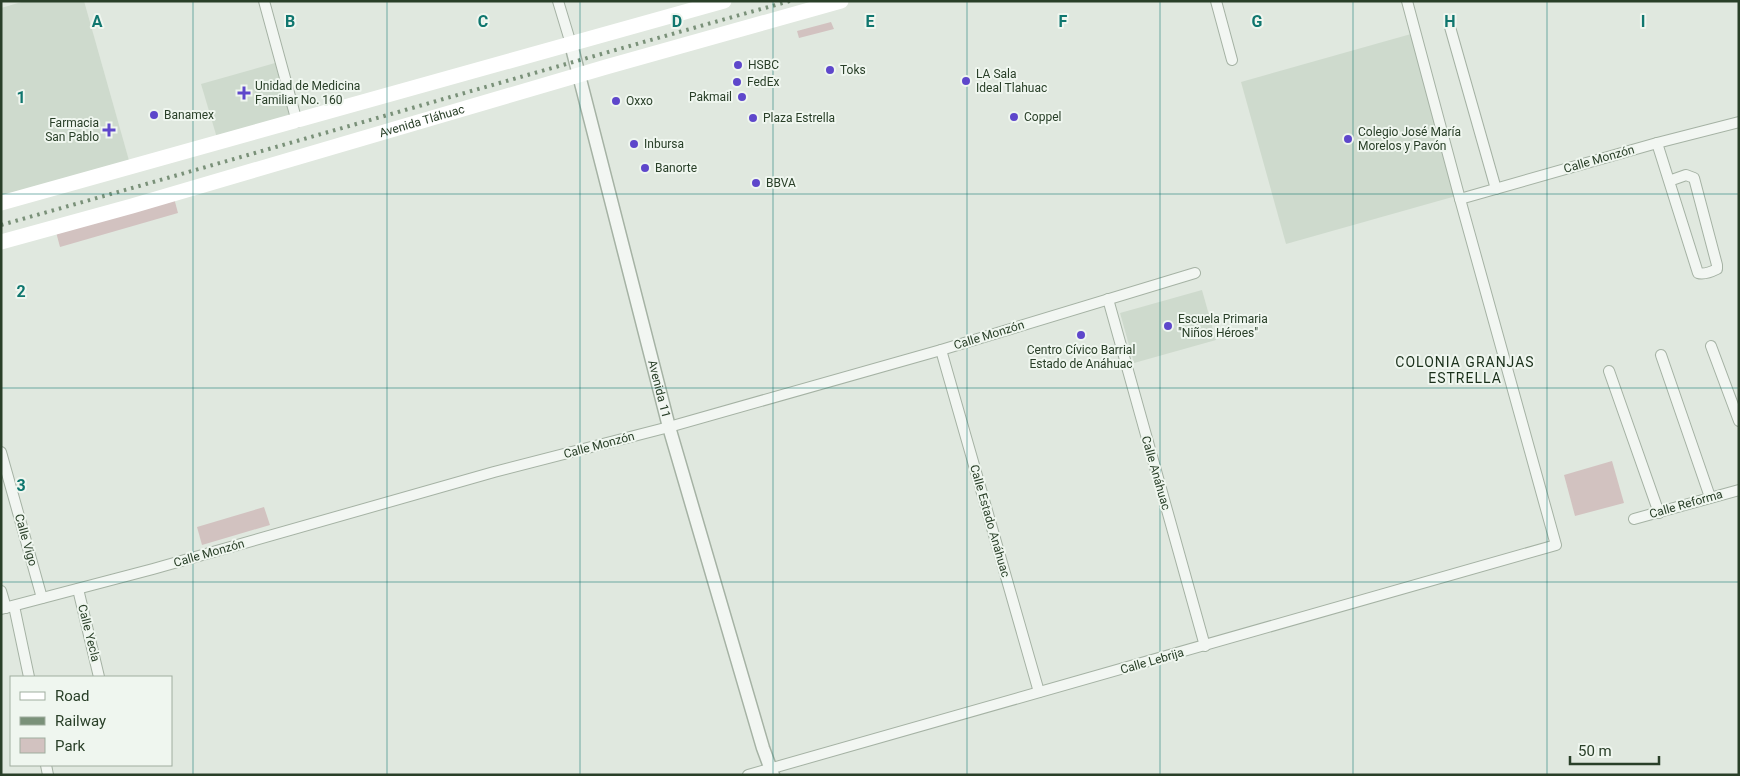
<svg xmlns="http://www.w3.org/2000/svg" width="1740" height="776" font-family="Roboto,sans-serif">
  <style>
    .built { fill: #cedacd }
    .green { fill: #d2c2c0 }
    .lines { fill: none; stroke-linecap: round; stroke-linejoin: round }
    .minor-casing { stroke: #a5b2a4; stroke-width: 12 }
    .tertiary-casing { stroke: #a5b2a4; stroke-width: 15 }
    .minor { stroke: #f2f6f2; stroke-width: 10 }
    .tertiary { stroke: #f2f6f2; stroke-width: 12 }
    .secondary { stroke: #fff; stroke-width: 15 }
    .rail { stroke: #7a9179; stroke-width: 4; stroke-dasharray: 2.5 5; stroke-linecap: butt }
    .grid { fill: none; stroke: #0f766e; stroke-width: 1; stroke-opacity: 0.55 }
    .poi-dot { fill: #5e47cb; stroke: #eff6ef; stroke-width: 2 }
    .labels { text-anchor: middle; stroke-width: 4; stroke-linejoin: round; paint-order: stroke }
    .poi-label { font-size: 12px; fill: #293f28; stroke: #eff6ef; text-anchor: start }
    .street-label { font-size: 12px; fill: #293f28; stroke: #eff6ef }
    .neighbourhood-label { font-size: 14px; letter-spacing: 1px; fill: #1b301b; stroke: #eff6ef }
    .grid-label { font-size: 16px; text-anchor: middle; font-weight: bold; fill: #0f766e; stroke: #eff6ef; stroke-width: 4; stroke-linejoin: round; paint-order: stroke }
  </style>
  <rect width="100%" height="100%" fill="#e0e8df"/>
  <!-- built -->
  <g class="built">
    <path d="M25 1H84L130 164 1 201V8Z"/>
    <path d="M1411 34 1456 196 1286 244 1241 82Z"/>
    <path d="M275 63 290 117 217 138 201 84Z"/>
    <path d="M1202 290 1216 340 1134 363 1120 313Z"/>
  </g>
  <!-- green -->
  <g class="green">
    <path d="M831 22 834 29 799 38 797 31Z"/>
    <path d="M174 198 178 213 60 247 56 232Z"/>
    <path d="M1612 461 1624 503 1575 516 1564 475Z"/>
    <path d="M264 507 270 525 202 545 197 527Z"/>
  </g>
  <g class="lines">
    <defs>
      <g id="minor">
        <path d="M264 1 297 122"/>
        <path d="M558 1 571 44"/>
        <path d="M1216 1 1232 60"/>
        <path d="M1450 27 1496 189"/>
        <path d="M1657 143 1698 273C1704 275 1711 272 1717 269V265L1694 178 1686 175 1669 181"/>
        <path d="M1460 199 1657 143 1739 122"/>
        <path d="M1108 299 1205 646"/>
        <path d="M1711 346 1739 421"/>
        <path d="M941 350 1039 692"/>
        <path d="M1661 355 1710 497"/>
        <path d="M1609 371 1659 513"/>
        <path d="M1 452 42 598"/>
        <path d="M1634 519 1739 490"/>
        <path d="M78 589 99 677"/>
        <path d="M1 591 6 608"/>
        <path d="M14 606 29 677"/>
        <path d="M1 609 153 569 494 472 669 427 941 350 1195 273"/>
        <path d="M46 765 48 775"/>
        <path d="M748 775 1556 545 1460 199 1407 1"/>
      </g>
      <g id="tertiary">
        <path id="s1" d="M571 44 669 427 763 748 773 775"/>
      </g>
    </defs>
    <!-- minor casing -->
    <use href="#minor" class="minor-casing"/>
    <!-- tertiary casing -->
    <use href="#tertiary" class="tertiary-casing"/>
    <!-- minor -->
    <use href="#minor" class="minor"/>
    <!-- tertiary -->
    <use href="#tertiary" class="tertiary"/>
    <!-- secondary -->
    <g class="secondary">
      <path d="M1 203 724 1"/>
      <path id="s2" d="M1 242 132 206 606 67 841 1"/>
    </g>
    <!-- rail -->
    <path class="rail" d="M1 225C265 151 527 74 790 1"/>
  </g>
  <!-- grid -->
  <path class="grid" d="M193 1V775M387 1V775M580 1V775M773 1V775M967 1V775M1160 1V775M1353 1V775M1547 1V775M1 194H1739M1 388H1739M1 582H1739"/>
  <!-- markers -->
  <g class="poi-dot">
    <circle cx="738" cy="65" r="5"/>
    <circle cx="830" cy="70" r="5"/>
    <circle cx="966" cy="81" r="5"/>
    <circle cx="737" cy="82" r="5"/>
    <path d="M241.5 85.5h5v5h5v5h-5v5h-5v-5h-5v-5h5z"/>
    <circle cx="742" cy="97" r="5"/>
    <circle cx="616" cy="101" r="5"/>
    <circle cx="154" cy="115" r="5"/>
    <circle cx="1014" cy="117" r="5"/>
    <circle cx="753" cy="118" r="5"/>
    <path d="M106.5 122.5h5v5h5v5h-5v5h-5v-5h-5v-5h5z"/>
    <circle cx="1348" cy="139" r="5"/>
    <circle cx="634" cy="144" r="5"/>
    <circle cx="645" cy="168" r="5"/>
    <circle cx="756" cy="183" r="5"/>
    <circle cx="1168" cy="326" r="5"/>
    <circle cx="1081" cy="335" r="5"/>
  </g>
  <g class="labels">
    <!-- poi labels -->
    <g class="poi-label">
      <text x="748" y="69">HSBC</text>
      <text x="840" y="74">Toks</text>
      <text x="976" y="78">LA Sala<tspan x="976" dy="14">Ideal Tlahuac</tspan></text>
      <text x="747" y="86">FedEx</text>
      <text x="255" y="90">Unidad de Medicina<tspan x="255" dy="14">Familiar No. 160</tspan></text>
      <text x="732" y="101" text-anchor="end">Pakmail</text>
      <text x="626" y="105">Oxxo</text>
      <text x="164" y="119">Banamex</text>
      <text x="1024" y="121">Coppel</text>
      <text x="763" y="122">Plaza Estrella</text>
      <text x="99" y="127" text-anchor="end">Farmacia<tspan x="99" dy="14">San Pablo</tspan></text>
      <text x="1358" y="136">Colegio José María<tspan x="1358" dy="14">Morelos y Pavón</tspan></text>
      <text x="644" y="148">Inbursa</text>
      <text x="655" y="172">Banorte</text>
      <text x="766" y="187">BBVA</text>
      <text x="1178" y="323">Escuela Primaria<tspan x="1178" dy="14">"Niños Héroes"</tspan></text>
      <text x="1081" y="354" text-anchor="middle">Centro Cívico Barrial<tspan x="1081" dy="14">Estado de Anáhuac</tspan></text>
    </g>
    <!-- street labels -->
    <g class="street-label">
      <text dy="4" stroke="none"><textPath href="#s2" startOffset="438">Avenida Tláhuac</textPath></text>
      <text transform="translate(1599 159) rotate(-16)" y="4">Calle Monzón</text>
      <text transform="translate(989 335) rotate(-17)" y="4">Calle Monzón</text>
      <text dy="4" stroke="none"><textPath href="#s1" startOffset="356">Avenida 11</textPath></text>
      <text transform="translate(599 445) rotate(-15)" y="4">Calle Monzón</text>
      <text transform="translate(1156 473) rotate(74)" y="4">Calle Anáhuac</text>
      <text transform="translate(1686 504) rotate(-16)" y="4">Calle Reforma</text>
      <text transform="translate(990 521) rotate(74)" y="4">Calle Estado Anáhuac</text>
      <text transform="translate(26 540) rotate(74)" y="4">Calle Vigo</text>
      <text transform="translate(209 553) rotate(-16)" y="4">Calle Monzón</text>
      <text transform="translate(89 633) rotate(76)" y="4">Calle Yecla</text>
      <text transform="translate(1152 661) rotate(-16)" y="4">Calle Lebrija</text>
    </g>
    <!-- neighbourhood labels -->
    <g class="neighbourhood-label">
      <text x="1465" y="367">COLONIA GRANJAS<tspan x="1465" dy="16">ESTRELLA</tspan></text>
    </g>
  </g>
  <g class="grid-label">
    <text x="97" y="27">A</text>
    <text x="290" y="27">B</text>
    <text x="483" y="27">C</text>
    <text x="677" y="27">D</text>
    <text x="870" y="27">E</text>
    <text x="1063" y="27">F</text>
    <text x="1257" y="27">G</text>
    <text x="1450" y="27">H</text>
    <text x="1643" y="27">I</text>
    <text x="21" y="103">1</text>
    <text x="21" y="297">2</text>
    <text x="21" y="491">3</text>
  </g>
  <!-- border -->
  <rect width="1740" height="776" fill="none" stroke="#293f28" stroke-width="5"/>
  <!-- legend -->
  <rect x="10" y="676" width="162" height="90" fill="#eff6ef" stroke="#a0ad9f"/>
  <rect x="20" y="692" width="25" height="8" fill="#ffffff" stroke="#a0ad9f"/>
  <text x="55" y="701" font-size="15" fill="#293f28">Road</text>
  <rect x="20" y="717" width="25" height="8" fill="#7a9179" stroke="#a0ad9f"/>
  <text x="55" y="726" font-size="15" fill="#293f28">Railway</text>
  <rect x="20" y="738" width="25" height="15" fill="#d2c2c0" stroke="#a0ad9f"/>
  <text x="55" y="751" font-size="15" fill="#293f28">Park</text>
  <!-- scale -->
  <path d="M1570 756v8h89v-8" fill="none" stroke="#293f28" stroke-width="2.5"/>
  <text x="1578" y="756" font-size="15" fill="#293f28" stroke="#eff6ef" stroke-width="4" paint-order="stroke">50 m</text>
</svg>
